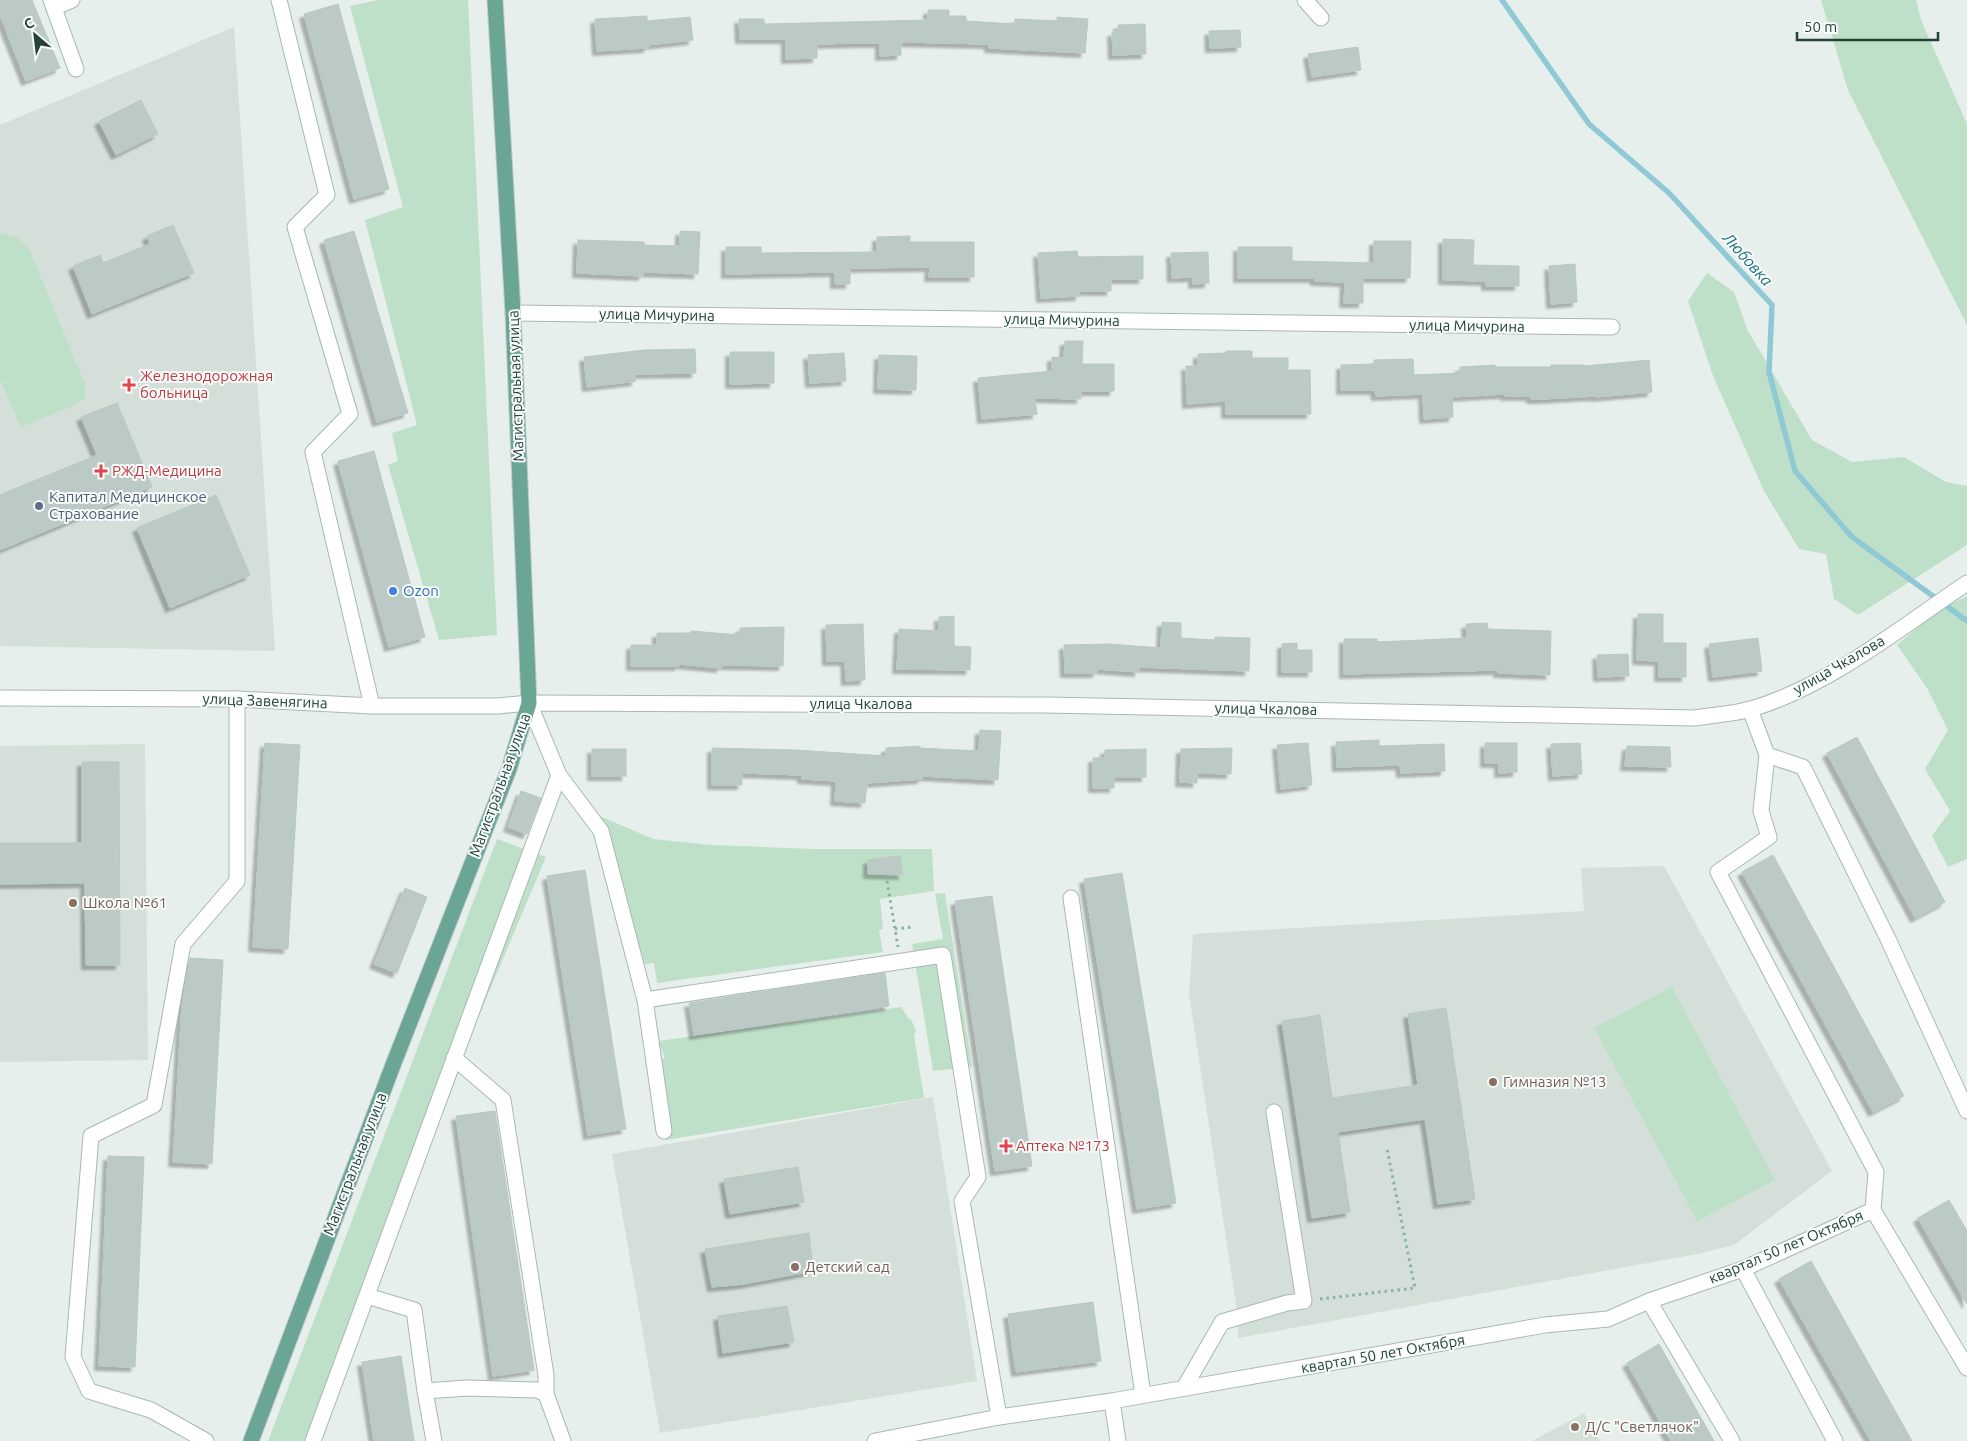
<svg xmlns="http://www.w3.org/2000/svg" width="1967" height="1441" font-family="Ubuntu,sans-serif">
  <style>
    .built { fill: #d4dfda }
    .green { fill: #bfe0c8 }
    .lines { fill: none; stroke-linecap: round; stroke-linejoin: round }
    .stream { stroke: #8ec9d4; stroke-width: 5.5 }
    .building { fill: #bbcac4; stroke: #b8c9c2; filter: url(#shadow) }
    .minor-casing { stroke: #a8b8b2; stroke-width: 17 }
    .major-casing { stroke: #c2cac8; stroke-width: 17 }
    .path { stroke: #86b3a5; stroke-width: 3; stroke-dasharray: 2.5 4; stroke-linecap: butt }
    .minor { stroke: #fff; stroke-width: 15 }
    .major { stroke: #6aa596; stroke-width: 15 }
    .health-dot { fill: #e0444e; stroke: #f7fbf9; stroke-width: 2 }
    .service-dot { fill: #5c6f8a; stroke: #f7fbf9; stroke-width: 2 }
    .shop-dot { fill: #3f7fe0; stroke: #f7fbf9; stroke-width: 2 }
    .education-dot { fill: #8d6e63; stroke: #f7fbf9; stroke-width: 2 }
    .labels { text-anchor: middle; stroke-width: 4; stroke-linejoin: round; paint-order: stroke }
    .street-label { font-size: 15px; fill: #24423a; stroke: #f7fbf9 }
    .health-label { font-size: 15px; fill: #be3a42; stroke: #f7fbf9; text-anchor: start }
    .service-label { font-size: 15px; fill: #4e5e75; stroke: #f7fbf9; text-anchor: start }
    .shop-label { font-size: 15px; fill: #366cbe; stroke: #f7fbf9; text-anchor: start }
    .education-label { font-size: 15px; fill: #785e54; stroke: #f7fbf9; text-anchor: start }
    .water-label { font-size: 16px; font-style: italic; fill: #1c6f80; stroke: #f7fbf9 }
  </style>
  <defs>
    <filter id="shadow"><feDropShadow dx="-4.5" dy="4.5" stdDeviation="1" flood-color="#0004"/></filter>
  </defs>
  <rect width="100%" height="100%" fill="#e6efeb"/>
  <!-- built -->
  <g class="built">
    <path d="M234 27 275 651 0 646V125Z"/>
    <path d="M145 744 148 1060 0 1062V746Z"/>
    <path d="M1664 866 1832 1171 1734 1245 1697 1254 1238 1338V1317L1189 994 1193 934 1584 911 1581 868Z"/>
    <path d="M933 1097 977 1381 660 1433 612 1154Z"/>
    <path d="M1584 1413 1600 1441H1532Z"/>
  </g>
  <!-- green -->
  <g class="green">
    <path d="M378 0H468L497 635 439 640 388 465 398 461 392 433 417 425 365 220 403 207 350 6Z"/>
    <path d="M1821 0H1916L1921 20 1967 124V325L1848 90Z"/>
    <path d="M0 233 17 237 29 249 85 384V398L72 406 21 427 0 380Z"/>
    <path d="M1707 273 1734 292 1747 329 1812 440 1852 462 1904 457 1946 482 1967 486V545L1858 615 1834 599 1826 554 1799 549 1764 491 1713 376 1688 301Z"/>
    <path d="M1967 596V859L1948 867 1932 836 1950 811 1925 769 1948 730 1927 688 1897 645 1937 611Z"/>
    <path d="M593 813 653 839 712 845 812 849H932L934 891 880 899 883 929 879 930 883 952 657 983 654 963 645 964 610 852Z"/>
    <path d="M497 839 546 857 470 1037 311 1441H268Z"/>
    <path d="M945 893 972 1067 933 1071 912 944 943 939 935 894Z"/>
    <path d="M1672 987 1775 1180 1697 1221 1594 1028Z"/>
    <path d="M901 1007 909 1019H911L916 1031 914 1036 924 1098 666 1140 653 1061 665 1058 658 1041Z"/>
  </g>
  <g class="lines">
    <!-- stream -->
    <path class="stream" d="M1502 0 1589 124 1669 193 1772 305 1769 372 1795 471 1852 537 1967 621"/>
  </g>
  <!-- building -->
  <g class="building">
    <path d="M0 0H32L60 68 26 81 0 15Z"/>
    <path d="M338 4 389 189 354 199 304 14Z"/>
    <path d="M928 10H949V16H966V21L1015 24V19L1057 21V17L1088 19 1085 53 989 48V44L901 42V55L880 56V43H857L817 44V58L786 59V39H740L739 19H764V24L928 20Z"/>
    <path d="M647 16V21L690 17 693 40 648 45V48L597 51 595 19Z"/>
    <path d="M1145 24 1146 54 1113 55 1112 32H1118V25Z"/>
    <path d="M1240 30 1241 47 1210 48 1209 31Z"/>
    <path d="M1358 47 1361 70 1312 77 1308 54Z"/>
    <path d="M141 100 158 134 116 155 99 121Z"/>
    <path d="M173 225 194 273 92 314 73 266 100 255 103 263 150 244 147 236Z"/>
    <path d="M354 231 408 413 377 422 324 240Z"/>
    <path d="M680 231 700 232 698 274 643 272V276L577 273 578 240 644 242V245L680 246Z"/>
    <path d="M910 236V242H974V277H929L930 267 850 268V284H835V272L726 274V247H761V253L877 252V237Z"/>
    <path d="M1443 239 1474 240 1473 265 1519 266V286H1486V281L1443 280Z"/>
    <path d="M1374 241H1411L1410 278H1363V303H1344L1345 282 1315 281V278H1238V247H1292V261L1374 263Z"/>
    <path d="M1077 251 1078 257 1143 256V279H1111V291H1079L1080 296 1041 298 1038 253Z"/>
    <path d="M1208 252 1209 283 1193 284V277L1172 278 1171 253Z"/>
    <path d="M1575 264 1577 302 1551 304 1549 266Z"/>
    <path d="M1065 341H1083L1082 364H1114V391H1081V399L1035 398 1037 414 982 419 978 378 1052 371V357L1064 358Z"/>
    <path d="M695 349 696 373 635 374 636 381 587 387 584 357 644 350Z"/>
    <path d="M1226 351H1252V358H1288V370H1310L1311 414H1226V401L1187 404 1186 366H1198V354L1226 353Z"/>
    <path d="M730 352H774V383L730 384Z"/>
    <path d="M844 353 846 381 810 383 808 355Z"/>
    <path d="M879 355 917 356 916 390 878 389Z"/>
    <path d="M1413 359 1414 375 1460 373V367L1495 365V367H1551V365H1585V366L1649 360 1652 392 1596 397V396L1542 399H1531V396H1505V394L1452 397 1453 417 1424 419 1423 394 1376 396 1375 390H1341V365L1374 364V360Z"/>
    <path d="M117 403 152 487 0 550V495L97 455 81 417Z"/>
    <path d="M374 451 425 637 389 647 338 461Z"/>
    <path d="M216 495 250 575 170 608 137 528Z"/>
    <path d="M1638 614H1663V643H1686V677H1659V661L1637 660Z"/>
    <path d="M954 616V646L971 647 970 670 897 669 899 629 939 631V617Z"/>
    <path d="M1162 622 1181 623V638L1215 640V637L1250 638 1249 671 1139 667V672L1097 669V673H1065L1064 645 1109 644 1161 648Z"/>
    <path d="M1487 623 1488 629 1551 631 1550 675 1498 673V670L1344 674V639H1377V642L1467 638 1466 624Z"/>
    <path d="M863 624 865 680 846 681 845 661H827L826 625Z"/>
    <path d="M784 627 783 666 721 665V668L679 664V666H631V645H657V633H691V631L740 635V628Z"/>
    <path d="M1758 638 1762 671 1713 677 1709 644Z"/>
    <path d="M1297 643V650H1312V672H1282V644Z"/>
    <path d="M1628 654 1629 676 1598 677 1597 655Z"/>
    <path d="M980 730 1001 731 998 780 922 776V779L867 783 865 803 835 801 836 781 802 779V775L742 773V785H712V748L796 750 886 756V748L920 746V748L979 751Z"/>
    <path d="M1857 737 1945 902 1915 918 1827 753Z"/>
    <path d="M1379 740V746L1444 744 1445 771 1401 773 1400 765 1337 767 1336 742Z"/>
    <path d="M265 743 300 745 288 949 253 947Z"/>
    <path d="M1308 743 1312 785 1281 789 1277 745Z"/>
    <path d="M1485 743H1517V772L1499 773V763H1485Z"/>
    <path d="M1580 743 1582 774 1553 776 1551 744Z"/>
    <path d="M1627 746 1670 747 1671 767 1625 766Z"/>
    <path d="M1232 748 1231 774 1197 773V783L1180 782 1181 749Z"/>
    <rect x="592" y="749" width="34" height="27"/>
    <path d="M1146 749V777H1114V788H1093V758H1105V750Z"/>
    <path d="M82 762H119L120 965H86L85 883 0 884V843H82Z"/>
    <path d="M521 791 541 798 527 834 508 827Z"/>
    <path d="M1773 855 1904 1096 1873 1112 1742 872Z"/>
    <path d="M900 856 903 875 868 874V860Z"/>
    <path d="M585 870 626 1129 588 1135 547 876Z"/>
    <path d="M1122 873 1176 1203 1137 1209 1084 879Z"/>
    <path d="M405 888 427 897 397 973 374 964Z"/>
    <path d="M992 896 1032 1166 995 1171 955 901Z"/>
    <path d="M190 958 223 960 212 1164 173 1162 182 1005Z"/>
    <path d="M885 973 889 1006 694 1035 689 1003Z"/>
    <path d="M1446 1008 1475 1199 1438 1204 1425 1119 1338 1132 1350 1212 1312 1218 1282 1021 1320 1015 1332 1098 1418 1085 1408 1014Z"/>
    <path d="M495 1111 534 1370 493 1376 456 1116Z"/>
    <path d="M108 1156 144 1157 135 1367 99 1366Z"/>
    <path d="M798 1167 804 1202 730 1214 724 1179Z"/>
    <path d="M1949 1200 1967 1231V1304L1918 1218Z"/>
    <path d="M809 1233 813 1271 744 1284 712 1287 705 1249Z"/>
    <path d="M1811 1261 1912 1441H1871L1779 1279Z"/>
    <path d="M1093 1302 1101 1361 1016 1372 1008 1314Z"/>
    <path d="M787 1306 794 1342 723 1353 718 1316Z"/>
    <path d="M1659 1344 1714 1441H1671L1627 1363Z"/>
    <path d="M401 1356 414 1441H374L362 1362Z"/>
  </g>
  <g class="lines">
    <defs>
      <g id="minor">
        <path d="M51 0 76 69"/>
        <path d="M279 0 327 195 295 227 350 414 313 452 372 706"/>
        <path d="M1305 0 1321 18"/>
        <path d="M54 8 72 0"/>
        <path d="M513 313 1612 327"/>
        <path d="M0 698 237 699 372 706H498L529 703 1046 705 1694 718C1713 715 1733 714 1751 709 1829 686 1900 628 1967 583"/>
        <path d="M529 703 559 775 601 831 645 1000 664 1131"/>
        <path d="M1750 709 1767 755 1761 811 1769 837 1718 872 1876 1172 1873 1210 1967 1368"/>
        <path d="M1767 755 1803 767 1888 939 1967 1111"/>
        <path d="M1071 898 1143 1395"/>
        <path d="M645 1000 943 955 978 1177 962 1201 999 1417"/>
        <path d="M454 1058 503 1100 546 1375V1394"/>
        <path d="M1743 1269 1835 1441"/>
        <path d="M367 1296 414 1310 425 1391 467 1388 537 1390 546 1394 563 1441"/>
        <path d="M1649 1301 1732 1441"/>
        <path d="M1184 1388 1222 1322 1287 1303 1304 1301 1274 1112"/>
        <path d="M425 1391 434 1441"/>
        <path d="M1112 1401 1118 1441"/>
        <path d="M206 1441 151 1410 89 1391 73 1357 91 1136 154 1105 183 944 237 881V699"/>
        <path d="M313 1441 559 775"/>
        <path d="M875 1441 999 1417 1112 1401 1545 1325 1608 1319 1649 1301 1743 1269 1873 1210"/>
      </g>
      <path id="major" d="M251 1441 393 1065 509 769 529 703 513 313 495 0"/>
    </defs>
    <!-- minor casing -->
    <use href="#minor" class="minor-casing"/>
    <!-- major casing -->
    <use href="#major" class="major-casing"/>
    <!-- path -->
    <g class="path">
      <path d="M887 881 898 947"/>
      <path d="M895 929 913 927"/>
      <path d="M1320 1299 1415 1288 1387 1149"/>
    </g>
    <!-- minor -->
    <use href="#minor" class="minor"/>
    <!-- major -->
    <use href="#major" class="major"/>
  </g>
  <!-- markers -->
  <g class="health-dot">
    <path d="M126.5 377.5h5v5h5v5h-5v5h-5v-5h-5v-5h5z"/>
    <path d="M98.5 463.5h5v5h5v5h-5v5h-5v-5h-5v-5h5z"/>
    <path d="M1003.5 1138.5h5v5h5v5h-5v5h-5v-5h-5v-5h5z"/>
  </g>
  <circle class="service-dot" cx="39" cy="506" r="5"/>
  <circle class="shop-dot" cx="393" cy="591" r="5"/>
  <g class="education-dot">
    <circle cx="73" cy="903" r="5"/>
    <circle cx="1493" cy="1082" r="5"/>
    <circle cx="795" cy="1267" r="5"/>
    <circle cx="1575" cy="1427" r="5"/>
  </g>
  <g class="labels">
    <!-- street labels -->
    <g class="street-label">
      <text transform="translate(657 315) rotate(1)" y="5">улица Мичурина</text>
      <text transform="translate(1062 320) rotate(1)" y="5">улица Мичурина</text>
      <text transform="translate(1467 326) rotate(1)" y="5">улица Мичурина</text>
      <text transform="translate(516 386) rotate(-92)" y="5">Магистральная улица</text>
      <text transform="translate(1839 665) rotate(-30)" y="5">улица Чкалова</text>
      <text transform="translate(265 701) rotate(2)" y="5">улица Завенягина</text>
      <text x="861" y="709">улица Чкалова</text>
      <text transform="translate(1266 709) rotate(1)" y="5">улица Чкалова</text>
      <text transform="translate(500 785) rotate(-70)" y="5">Магистральная улица</text>
      <text transform="translate(355 1164) rotate(-69)" y="5">Магистральная улица</text>
      <text transform="translate(1786 1247) rotate(-23)" y="5">квартал 50 лет Октября</text>
      <text transform="translate(1383 1354) rotate(-10)" y="5">квартал 50 лет Октября</text>
    </g>
    <!-- health labels -->
    <g class="health-label">
      <text x="140" y="381">Железнодорожная<tspan x="140" dy="17">больница</tspan></text>
      <text x="112" y="476">РЖД-Медицина</text>
      <text x="1016" y="1151">Аптека №173</text>
    </g>
    <!-- service labels -->
    <g class="service-label">
      <text x="49" y="502">Капитал Медицинское<tspan x="49" dy="17">Страхование</tspan></text>
    </g>
    <!-- shop labels -->
    <g class="shop-label">
      <text x="403" y="596">Ozon</text>
    </g>
    <!-- education labels -->
    <g class="education-label">
      <text x="83" y="908">Школа №61</text>
      <text x="1503" y="1087">Гимназия №13</text>
      <text x="805" y="1272">Детский сад</text>
      <text x="1585" y="1432">Д/С "Светлячок"</text>
    </g>
    <!-- water labels -->
    <g class="water-label">
      <text transform="translate(1748 259) rotate(48)" y="6">Любовка</text>
    </g>
  </g>
  <!-- north arrow -->
  <g transform="translate(35 35) rotate(332)" stroke="#f7fbf9" stroke-width="4" paint-order="stroke">
  <path d="M0-4L9 19L0 12L-9 19Z" fill="#24423a"/>
  <text y="-8" font-size="14" font-weight="bold" text-anchor="middle" fill="#24423a">С</text>
  </g>
  <!-- scale -->
  <path d="M1797 32v8h141v-8" fill="none" stroke="#24423a" stroke-width="2.5"/>
  <text x="1804" y="32" font-size="15" fill="#24423a" stroke="#f7fbf9" stroke-width="4" paint-order="stroke">50 m</text>
</svg>
